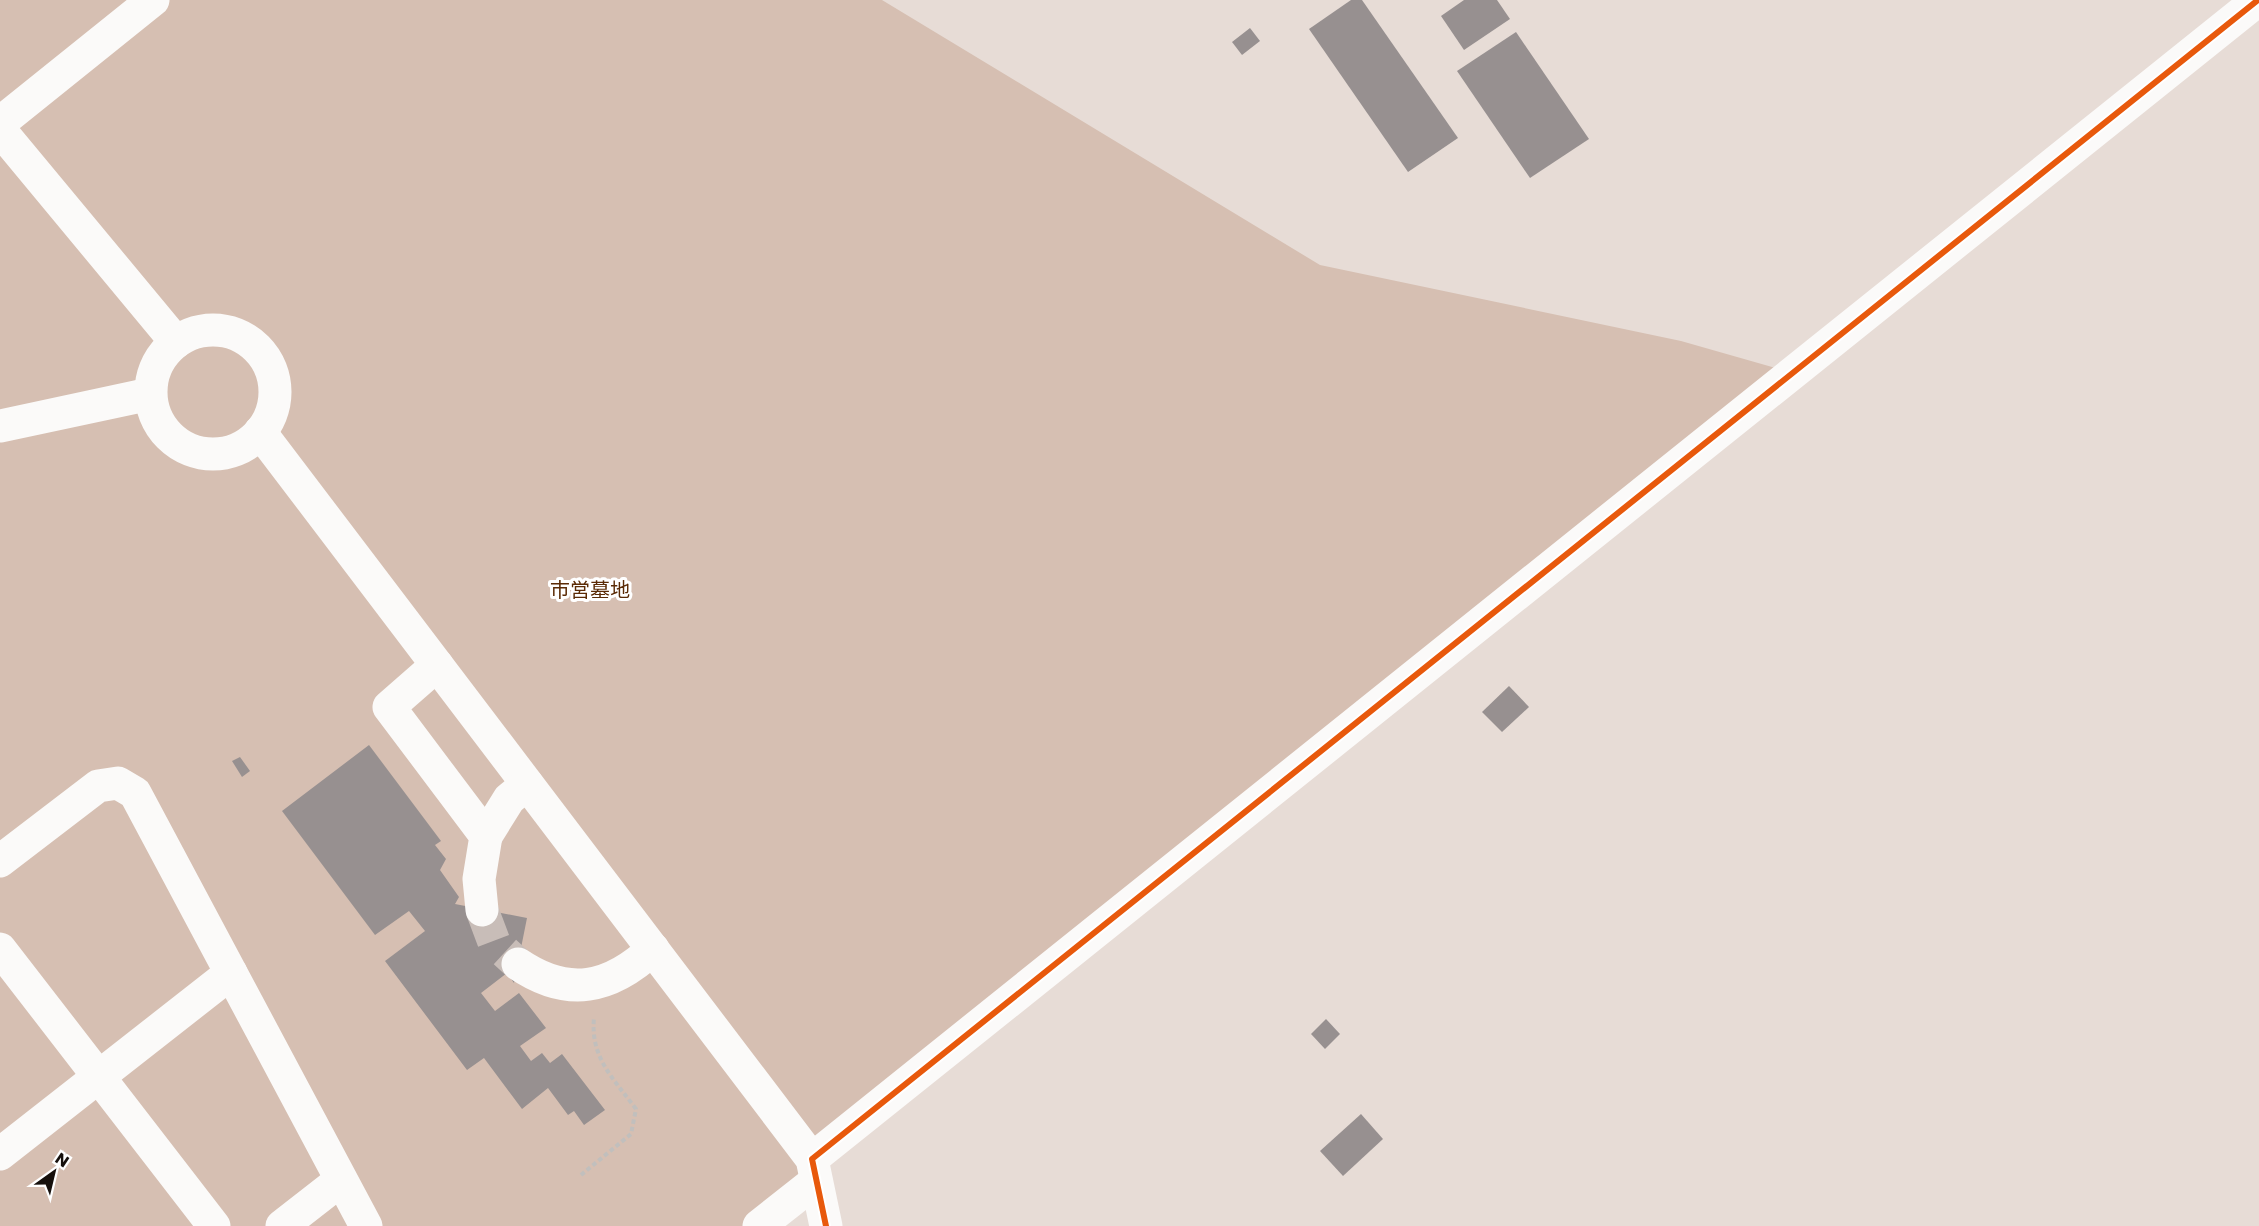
<svg xmlns="http://www.w3.org/2000/svg" width="2259" height="1226" font-family="Poppins,'Noto Sans JP',sans-serif">
  <style>
    .green { fill: #d6bfb2 }
    .building { fill: #979090 }
    .lines { fill: none; stroke-linecap: round; stroke-linejoin: round }
    .minor-tunnel { stroke: #c8bdb8; stroke-width: 33; stroke-dasharray: 33 16; stroke-linecap: butt }
    .path { stroke: #c1bfbd; stroke-width: 4; stroke-dasharray: 4.5 3; stroke-linecap: butt }
    .minor { stroke: #fbfaf9; stroke-width: 33 }
    .cycleway-casing { stroke: #fff; stroke-width: 10 }
    .cycleway { stroke: #e8590c; stroke-width: 6 }
    .labels { text-anchor: middle; stroke-width: 6; stroke-linejoin: round; paint-order: stroke }
    .park-label { font-size: 20px; fill: #5b2b06; stroke: #fff }
  </style>
  <rect width="100%" height="100%" fill="#e7dcd6"/>
  <!-- green -->
  <path class="green" d="M0 0H882L1320 265 1681 341 1783 370 750 1226H0Z"/>
  <!-- building -->
  <g class="building">
    <path d="M1351 0H1362L1458 138 1408 172 1309 29Z"/>
    <path d="M1464 0H1497L1510 19 1464 50 1441 16Z"/>
    <path d="M1250 28 1260 41 1242 55 1232 42Z"/>
    <path d="M1516 32 1589 139 1530 178 1457 71Z"/>
    <path d="M1509 686 1529 707 1502 732 1482 712Z"/>
    <path d="M369 745 441 841 435 845 446 859 440 870 459 897 455 904 527 918 514 983 507 973 481 993 495 1011 519 993 546 1028 520 1046 531 1061 542 1053 550 1063 562 1054 605 1110 584 1125 574 1111 568 1115 548 1088 522 1109 484 1058 467 1070 385 961 425 931 409 911 375 935 282 811Z"/>
    <path d="M240 757 250 771 242 777 232 761Z"/>
    <path d="M1326 1019 1340 1034 1325 1049 1311 1034Z"/>
    <path d="M1361 1114 1383 1139 1343 1176 1320 1151Z"/>
  </g>
  <g class="lines">
    <!-- minor-tunnel -->
    <path class="minor-tunnel" d="M482 910 494 942 518 964"/>
    <!-- path -->
    <path class="path" d="M581 1175 631 1134 636 1109C614 1079 590 1058 594 1018"/>
    <!-- minor -->
    <g class="minor">
      <path d="M0 123 153 0"/>
      <path d="M0 130 176 342"/>
      <circle cx="213" cy="392" r="62"/>
      <path d="M0 426 150 394"/>
      <path d="M260 432 812 1159 826 1226"/>
      <path d="M437 665 389 707 486 836 479 879 482 910"/>
      <path d="M486 836 509 799 527 784"/>
      <path d="M0 861 98 786 118 783 135 793 366 1226"/>
      <path d="M0 949 214 1226"/>
      <path d="M518 964C568 998 610 989 653 949"/>
      <path d="M0 1154 231 973"/>
      <path d="M812 1159 2258 0"/>
      <path d="M282 1226 341 1180"/>
      <path d="M759 1226 816 1181"/>
    </g>
    <defs>
      <path id="cycleway" d="M826 1226 812 1159 2258 0"/>
    </defs>
    <!-- cycleway casing -->
    <use href="#cycleway" class="cycleway-casing"/>
    <!-- cycleway -->
    <use href="#cycleway" class="cycleway"/>
  </g>
  <g class="labels">
    <!-- park labels -->
    <g class="park-label">
      <text x="590" y="597">市営墓地</text>
    </g>
  </g>
  <!-- north arrow -->
  <g transform="translate(54 1172) rotate(34)" stroke="#ffffff" stroke-width="4.5" paint-order="stroke">
  <path d="M0-4.5L10 22L0 15L-10 22Z" fill="#16100d"/>
  <text y="-9" font-size="16" font-weight="bold" text-anchor="middle" fill="#16100d">N</text>
  </g>
</svg>
